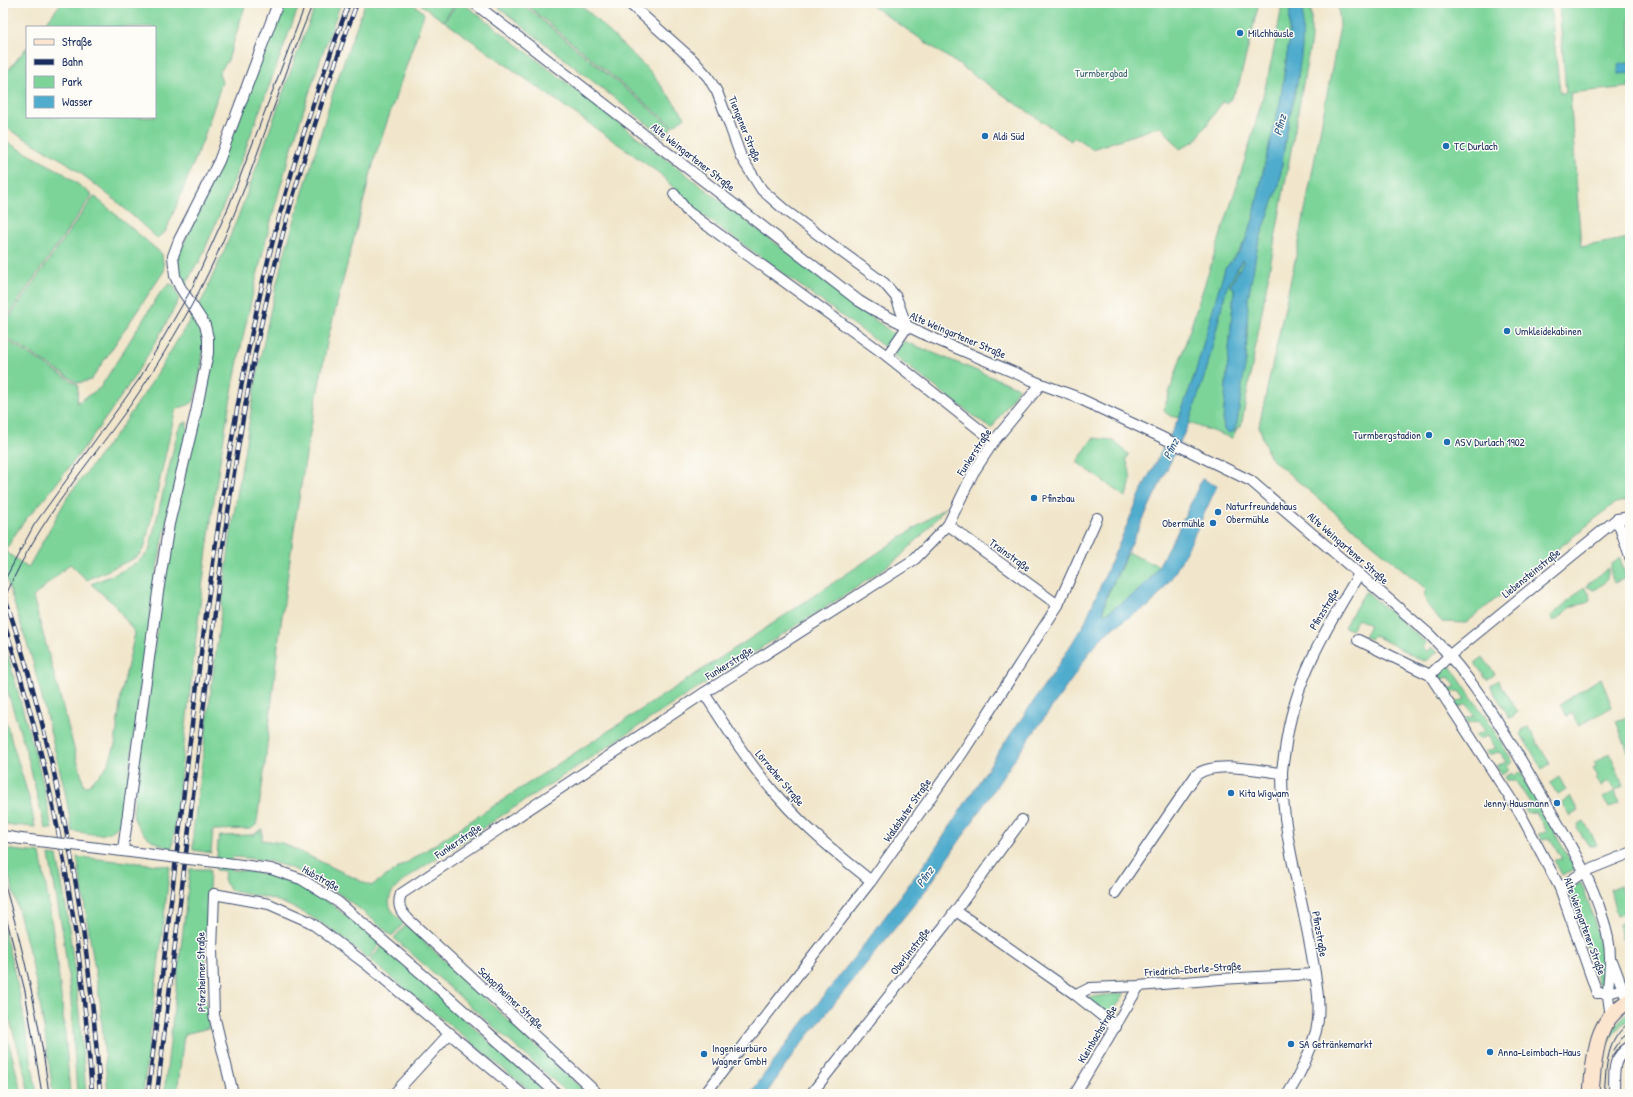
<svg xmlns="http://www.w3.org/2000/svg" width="1633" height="1097" font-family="'Patrick Hand',sans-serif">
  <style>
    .green { fill: #7cd499; stroke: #4c827c }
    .water { fill: #4faccd; stroke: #356e96 }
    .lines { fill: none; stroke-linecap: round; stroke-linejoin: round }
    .minor-casing { stroke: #3b4a6e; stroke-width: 12 }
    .secondary-casing { stroke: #3b4a6e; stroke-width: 17 }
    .minor { stroke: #fff; stroke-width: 10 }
    .secondary { stroke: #fce5cf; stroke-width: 15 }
    .tram { stroke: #1b2f5e; stroke-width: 1 }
    .rail-casing { stroke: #1b2f5e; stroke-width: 4.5 }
    .rail { stroke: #fdfcf7; stroke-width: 3; stroke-dasharray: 9; stroke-linecap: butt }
    .minor-bridge-casing { stroke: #3b4a6e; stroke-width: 12; stroke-linecap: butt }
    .minor-bridge { stroke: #fff; stroke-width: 10 }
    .poi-dot { fill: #1f6fb2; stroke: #fdfcf7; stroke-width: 1.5 }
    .labels { text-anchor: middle; stroke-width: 3; stroke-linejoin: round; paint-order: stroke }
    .poi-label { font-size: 11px; fill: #1b2f5e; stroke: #fdfcf7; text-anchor: start }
    .park-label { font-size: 11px; fill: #386170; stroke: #fdfcf7 }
    .street-label { font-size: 11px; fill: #1b2f5e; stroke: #fdfcf7 }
    .water-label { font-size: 12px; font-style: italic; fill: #2d5b85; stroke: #fdfcf7 }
  </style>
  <rect width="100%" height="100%" fill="#fdfcf7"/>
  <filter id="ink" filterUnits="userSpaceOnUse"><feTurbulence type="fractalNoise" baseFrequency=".025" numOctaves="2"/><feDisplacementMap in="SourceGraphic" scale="8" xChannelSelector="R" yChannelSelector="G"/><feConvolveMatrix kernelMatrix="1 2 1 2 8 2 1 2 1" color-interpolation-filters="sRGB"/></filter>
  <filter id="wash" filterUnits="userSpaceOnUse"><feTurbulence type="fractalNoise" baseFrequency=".012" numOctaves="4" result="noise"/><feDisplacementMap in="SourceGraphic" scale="16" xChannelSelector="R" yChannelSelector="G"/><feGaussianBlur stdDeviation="0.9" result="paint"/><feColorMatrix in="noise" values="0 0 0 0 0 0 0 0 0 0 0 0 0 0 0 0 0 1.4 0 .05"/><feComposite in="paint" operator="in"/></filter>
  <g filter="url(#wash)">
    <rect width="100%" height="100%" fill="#f1e6cb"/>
    <!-- green -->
    <g class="green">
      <path d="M61 3H246L228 60 219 73 222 82 203 140 166 231 157 238 115 200 66 162 3 126V77L27 47V117H155V27H43Z"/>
      <path d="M282 3H300L230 190 199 263H197L185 286 178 273 177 258 203 202Z"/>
      <path d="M317 3H341C296 122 261 246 236 371 205 528 191 690 172 849 154 844 135 832 133 812L166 558 212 349 198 307 209 287 208 286C252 195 278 96 317 3Z"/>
      <path d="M365 3H412L422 11 424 14 375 157 328 338 308 443 296 516 278 645 264 773 257 821 256 825 251 829 213 830 211 853 193 850V833L231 532 257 375 270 312 282 262 320 136 334 89Z"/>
      <path d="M419 3H456L443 21Z"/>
      <path d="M458 3H463L895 335 886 348 693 208 659 173 444 21Z"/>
      <path d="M493 3H521L672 127 664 137Z"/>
      <path d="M524 3H579L650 71 685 117 673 126Z"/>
      <path d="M868 3H1259L1238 87 1227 104 1223 101 1196 140 1180 149 1161 126 1092 149 1075 137 1071 141Z"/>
      <path d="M1282 3H1290L1289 42 1280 103 1265 163 1253 220 1246 239 1239 251 1225 269 1195 374 1179 418 1170 416 1165 412 1164 409C1184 348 1204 286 1224 225 1248 152 1271 79 1282 3Z"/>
      <path d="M1303 3H1311V40L1241 427H1238L1232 438 1189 423 1207 368 1226 289 1242 260 1244 261 1230 286 1234 288V291L1223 421 1224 430 1230 432 1246 359 1248 298 1258 244 1279 185 1285 141 1298 77Z"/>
      <path d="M1338 3H1550L1560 93H1566L1559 3H1630V87L1570 93 1581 247 1630 238V500L1615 503 1466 623 1442 622C1434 612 1420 602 1426 589L1269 457 1259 426 1299 242 1340 26Z"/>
      <path d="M3 140 62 172 92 195 3 323Z"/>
      <path d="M94 196 162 254 164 271 91 380 78 383 3 336V326Z"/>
      <path d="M169 284 174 285 179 299C144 369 97 432 49 493 42 502 34 510 27 518 18 528 12 540 5 551L28 568 68 496 123 425 152 382 194 313C211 340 200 372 194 401 189 407 180 405 175 412L145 546 140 554 135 558 87 580 70 564 33 597 84 785 86 786 89 785 104 770 109 762 115 745 121 695 135 633 115 605 91 584C112 575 135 568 149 551L178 430 182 424 187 422V431L156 572 122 827 119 825C106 840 90 833 72 831L65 791 33 662 3 569V338L78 385 77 403 100 388 160 293Z"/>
      <path d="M904 341 1019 388 991 429 893 355Z"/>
      <path d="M1093 438 1113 440 1129 455 1126 459C1131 472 1133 484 1125 497L1077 462Z"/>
      <path d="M946 507 923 534 900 557 856 588 702 685 414 873C404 881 383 893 391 909 394 914 400 918 404 923L392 936C358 907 322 876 278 864 263 859 248 858 232 857L231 870C300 873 330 902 380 944L368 959C336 932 312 913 272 899 259 895 244 895 230 890L224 880 225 871 216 870 218 841 220 836 253 835 262 829V840L282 843 371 886 757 634Z"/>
      <path d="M1128 553 1159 566C1146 588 1127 600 1107 613H1104L1103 611 1107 596Z"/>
      <path d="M1620 558 1626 578 1614 583 1611 578V565Z"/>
      <path d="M1608 568C1609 579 1604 585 1594 590L1586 586Z"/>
      <path d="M1584 587 1589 593 1590 601C1584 605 1577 604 1571 607 1564 611 1560 621 1552 620L1551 616Z"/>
      <path d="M1365 592 1368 593 1426 643 1422 647 1427 651 1432 648 1438 652 1425 661 1421 660 1374 635 1370 639 1364 637 1370 625 1358 619 1351 630 1344 627Z"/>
      <path d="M3 638 42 779 52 829 45 828 27 754 3 677Z"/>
      <path d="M1483 657 1495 674 1487 680 1475 663Z"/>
      <path d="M1448 663 1484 715 1513 762 1507 765 1509 769 1502 774 1496 766 1506 762 1499 752 1488 755 1486 751 1496 748 1488 736 1478 739 1475 735 1485 731 1478 721 1467 723 1464 719 1474 716 1467 704 1457 708 1454 703 1465 699 1459 691 1448 693 1446 689 1456 687 1449 677 1438 680 1436 675Z"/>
      <path d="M1601 678 1612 707 1579 726 1572 713 1567 716 1560 704Z"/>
      <path d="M1498 680 1518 712 1512 717H1509L1490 686Z"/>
      <path d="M3 712 30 801 35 827 3 824Z"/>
      <path d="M1630 716V757L1616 721Z"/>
      <path d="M1528 727 1550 764 1542 769 1521 734 1522 730Z"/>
      <path d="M1610 753 1623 786 1615 791 1619 803 1609 808 1603 798 1615 791 1608 781 1601 786 1596 778 1598 776 1593 769 1597 766 1594 763Z"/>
      <path d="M1520 772 1575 869 1562 875 1554 860 1562 859 1550 838 1541 839 1538 834 1547 832 1536 812 1528 813 1524 809 1533 807 1515 780H1506L1504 777 1513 773 1514 776Z"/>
      <path d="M1559 777 1566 790 1558 795 1550 783Z"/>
      <path d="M1570 796 1578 811 1570 816 1562 803Z"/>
      <path d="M1584 821 1597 845 1594 846H1589L1577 828 1578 824Z"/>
      <path d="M3 849 40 853C55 932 64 1013 70 1094H53C46 1040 39 987 25 935 18 906 8 878 3 849Z"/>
      <path d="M49 855 57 856C72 935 80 1014 86 1094H77L71 1000 63 934Z"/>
      <path d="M77 857 170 866 143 1094H108L100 1001Z"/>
      <path d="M190 869H210L204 992 209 1028 184 1034 177 1094H164Z"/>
      <path d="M1581 883C1596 919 1603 949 1603 988H1600L1569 894 1573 886Z"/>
      <path d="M1620 885 1629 912 1617 916 1610 889Z"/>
      <path d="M1629 920H1630V936L1622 939 1619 924Z"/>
      <path d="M3 925 20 996 37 1094H29L22 1061 3 998Z"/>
      <path d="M406 925 580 1087 587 1094H569L394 938Z"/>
      <path d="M382 946 548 1094H534L370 960Z"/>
      <path d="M1124 993V995L1110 1016 1090 1000 1091 997Z"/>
      <path d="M1630 1011V1019L1621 1025 1606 1043C1607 1032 1621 1018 1630 1011Z"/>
      <path d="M3 1021 22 1094H6L3 1080Z"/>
    </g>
    <!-- water -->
    <g class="water">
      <path d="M1290 3H1303L1302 48 1298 77 1285 141 1279 185 1258 244 1248 298 1246 359 1237 423 1234 431 1230 433 1224 430 1223 421 1234 291V288L1230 286 1244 261 1242 260 1226 289 1207 368 1189 423 1107 595 1103 611 1104 613H1107L1136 593 1153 576 1173 539H1174L1202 479 1217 486 1189 546 1174 574 1160 594 1149 606 1132 615 1109 631 1099 640 1089 653 1072 679 1014 760 929 886 795 1052 766 1094H750L793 1035 870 937 936 848 999 751 1054 672 1084 624 1146 481 1179 418 1195 374 1218 291 1225 269 1240 251 1246 239 1253 220 1265 163 1280 103 1289 42Z"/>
      <path d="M1630 63V73L1619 74 1618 64Z"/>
    </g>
  </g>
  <g filter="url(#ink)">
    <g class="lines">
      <defs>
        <g id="minor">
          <path d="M474 3 859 301 874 310 928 336 1041 384 1074 396 1161 437 1251 481 1429 634C1477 681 1510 741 1543 798 1569 843 1597 886 1608 938 1612 957 1609 973 1608 992 1608 1000 1610 1009 1611 1016"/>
          <path d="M629 3 693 60 708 77 717 92 726 115 741 157 762 190 786 211 884 283 896 297 907 327"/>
          <path d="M674 194 687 211 887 356 994 441"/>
          <path d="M887 356 907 327"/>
          <path d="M1617 519 1630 557"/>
          <path d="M948 525 1058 605"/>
          <path d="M1358 640 1430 675 1520 813 1560 888 1597 993H1608L1623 989"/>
          <path d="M1430 675 1450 655 1617 519 1630 517"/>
          <path d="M704 693C727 729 751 767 780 799 807 830 839 855 871 881"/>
          <path d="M3 836 21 839"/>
          <path d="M98 848 170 857"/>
          <path d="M123 850 158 592 169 524 196 412 208 353V338L205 325 180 287 175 276 173 256 179 240 219 161 278 3"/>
          <path d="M234 864 271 869 301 879 338 902 429 980 557 1094"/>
          <path d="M1560 888 1585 871 1630 853"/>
          <path d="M1115 893 1196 775C1215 760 1259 771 1282 773"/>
          <path d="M956 911 1076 995 1090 988 1139 986 1220 979 1315 974"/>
          <path d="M1613 963 1625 995"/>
          <path d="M1076 995 1116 1027"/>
          <path d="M233 1094 214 1015 212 950 214 894 269 904 310 922 366 964 522 1094"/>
          <path d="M394 1094 450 1033"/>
          <path d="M598 1094 409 920C400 911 397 905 401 894L704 693 915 559 948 525 973 473 994 441 1041 384"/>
          <path d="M705 1094 871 881 963 752 1058 605 1097 518"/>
          <path d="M811 1094 946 924 1022 820"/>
          <path d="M1075 1094 1139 986"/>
          <path d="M1288 1094C1300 1075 1310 1053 1316 1031 1322 1008 1316 979 1312 956 1302 895 1282 836 1282 774 1282 766 1284 758 1285 750 1293 683 1325 630 1359 574"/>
          <path d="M1614 1094C1615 1072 1610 1060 1630 1046"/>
        </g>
        <path id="secondary" d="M1591 1094C1594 1060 1594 1018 1630 1001"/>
      </defs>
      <!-- minor casing -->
      <use href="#minor" class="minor-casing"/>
      <!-- secondary casing -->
      <use href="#secondary" class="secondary-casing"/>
      <!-- minor -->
      <use href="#minor" class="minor"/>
      <!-- secondary -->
      <use href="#secondary" class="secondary"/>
      <!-- tram -->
      <g class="tram">
        <path d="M3 583 34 525 140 378 192 288 229 206 306 3"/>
        <path d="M3 603C30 532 80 475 124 414 148 381 169 345 189 310 243 213 271 105 313 3"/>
        <path d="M3 878C23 949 40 1021 49 1094"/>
        <path d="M3 905 25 991 42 1094"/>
        <path d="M1614 1050 1621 1039 1630 1032"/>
        <path d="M1604 1094C1607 1065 1605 1041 1630 1022"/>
      </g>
      <defs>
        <g id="rail">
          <path d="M3 591C58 755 89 922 100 1094"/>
          <path d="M3 620C53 773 82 934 92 1094"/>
          <path d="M148 1094C163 968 178 842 193 716 210 581 227 447 256 313 278 208 311 104 349 3"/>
          <path d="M157 1094 223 546C234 469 246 392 263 316 286 210 319 105 357 3"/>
        </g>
      </defs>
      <!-- rail casing -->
      <use href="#rail" class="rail-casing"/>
      <!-- rail -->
      <use href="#rail" class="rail"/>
      <defs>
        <g id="minor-bridge">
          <path d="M21 839 98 848"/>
          <path d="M170 857 234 864"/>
        </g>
      </defs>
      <!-- minor-bridge casing -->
      <use href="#minor-bridge" class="minor-bridge-casing"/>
      <!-- minor-bridge -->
      <use href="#minor-bridge" class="minor-bridge"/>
    </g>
  </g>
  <!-- markers -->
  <g class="poi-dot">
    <circle cx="1240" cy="33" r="4"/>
    <circle cx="985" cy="136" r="4"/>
    <circle cx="1446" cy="146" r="4"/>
    <circle cx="1507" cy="331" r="4"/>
    <circle cx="1429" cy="435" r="4"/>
    <circle cx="1447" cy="442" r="4"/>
    <circle cx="1034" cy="498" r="4"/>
    <circle cx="1218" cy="512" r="4"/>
    <circle cx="1213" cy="523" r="4"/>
    <circle cx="1231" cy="793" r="4"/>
    <circle cx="1557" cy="803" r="4"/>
    <circle cx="1291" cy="1044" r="4"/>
    <circle cx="1490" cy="1052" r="4"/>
    <circle cx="704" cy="1054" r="4"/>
  </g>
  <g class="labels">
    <!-- poi labels -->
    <g class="poi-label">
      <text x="1248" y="37">Milchhäusle</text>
      <text x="993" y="140">Aldi Süd</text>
      <text x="1454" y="150">TC Durlach</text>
      <text x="1515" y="335">Umkleidekabinen</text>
      <text x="1421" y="439" text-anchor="end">Turmbergstadion</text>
      <text x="1455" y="446">ASV Durlach 1902</text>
      <text x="1042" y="502">Pfinzbau</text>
      <text x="1226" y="510">Naturfreundehaus<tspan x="1226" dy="13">Obermühle</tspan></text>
      <text x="1205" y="527" text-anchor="end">Obermühle</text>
      <text x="1239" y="797">Kita Wigwam</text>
      <text x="1549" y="807" text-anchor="end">Jenny Hausmann</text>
      <text x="1299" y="1048">SA Getränkemarkt</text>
      <text x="712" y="1052">Ingenieurbüro<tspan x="712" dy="13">Wagner GmbH</tspan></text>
      <text x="1498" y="1056">Anna-Leimbach-Haus</text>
    </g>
    <!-- park labels -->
    <g class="park-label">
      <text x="1101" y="77">Turmbergbad</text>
    </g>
    <!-- street labels -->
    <g class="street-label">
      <text transform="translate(745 129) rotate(68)" y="4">Tiengener Straße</text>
      <text transform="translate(693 157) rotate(38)" y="4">Alte Weingartener Straße</text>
      <text transform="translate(958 335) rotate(23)" y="4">Alte Weingartener Straße</text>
      <text transform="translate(974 452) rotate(-57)" y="4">Funkerstraße</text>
      <text transform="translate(1348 548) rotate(41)" y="4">Alte Weingartener Straße</text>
      <text transform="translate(1010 555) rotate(36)" y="4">Trainstraße</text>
      <text transform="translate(1531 573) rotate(-39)" y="4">Liebensteinstraße</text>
      <text transform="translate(1324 609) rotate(-59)" y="4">Pfinzstraße</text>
      <text transform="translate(729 663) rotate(-32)" y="4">Funkerstraße</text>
      <text transform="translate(780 778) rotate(50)" y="4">Lörracher Straße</text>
      <text transform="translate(907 810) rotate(-55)" y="4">Waldshuter Straße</text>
      <text transform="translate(458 841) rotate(-34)" y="4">Funkerstraße</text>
      <text transform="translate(321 878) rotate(29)" y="4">Hubstraße</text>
      <text transform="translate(1585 926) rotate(70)" y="4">Alte Weingartener Straße</text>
      <text transform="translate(1320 934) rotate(80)" y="4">Pfinzstraße</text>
      <text transform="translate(910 951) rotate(-52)" y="4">Oberlinstraße</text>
      <text transform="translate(1193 969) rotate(-4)" y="4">Friedrich-Eberle-Straße</text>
      <text transform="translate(201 972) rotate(-91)" y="4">Pforzheimer Straße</text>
      <text transform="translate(511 998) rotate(43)" y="4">Schopfheimer Straße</text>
      <text transform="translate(1097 1034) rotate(-59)" y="4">Kleinbachstraße</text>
    </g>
    <!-- water labels -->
    <g class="water-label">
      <text transform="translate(1280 125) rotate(-75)" y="4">Pfinz</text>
      <text transform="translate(1171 449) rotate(-64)" y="4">Pfinz</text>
      <text transform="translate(925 877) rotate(-55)" y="4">Pfinz</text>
    </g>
  </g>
  <!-- margin -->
  <rect width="1633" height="1097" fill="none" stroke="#fdfcf7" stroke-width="16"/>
  <!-- legend -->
  <rect x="26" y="26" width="130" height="92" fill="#fdfcf7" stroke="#a3aaba"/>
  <rect x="34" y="39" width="20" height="6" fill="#fce5cf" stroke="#a3aaba"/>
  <text x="62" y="46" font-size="12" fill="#1b2f5e">Straße</text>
  <rect x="34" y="59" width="20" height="6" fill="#1b2f5e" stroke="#a3aaba"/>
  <text x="62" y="66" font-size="12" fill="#1b2f5e">Bahn</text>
  <rect x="34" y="76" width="20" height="12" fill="#7cd499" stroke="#a3aaba"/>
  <text x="62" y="86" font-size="12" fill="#1b2f5e">Park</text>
  <rect x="34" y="96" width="20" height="12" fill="#4faccd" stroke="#a3aaba"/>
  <text x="62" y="106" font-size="12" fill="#1b2f5e">Wasser</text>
</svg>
